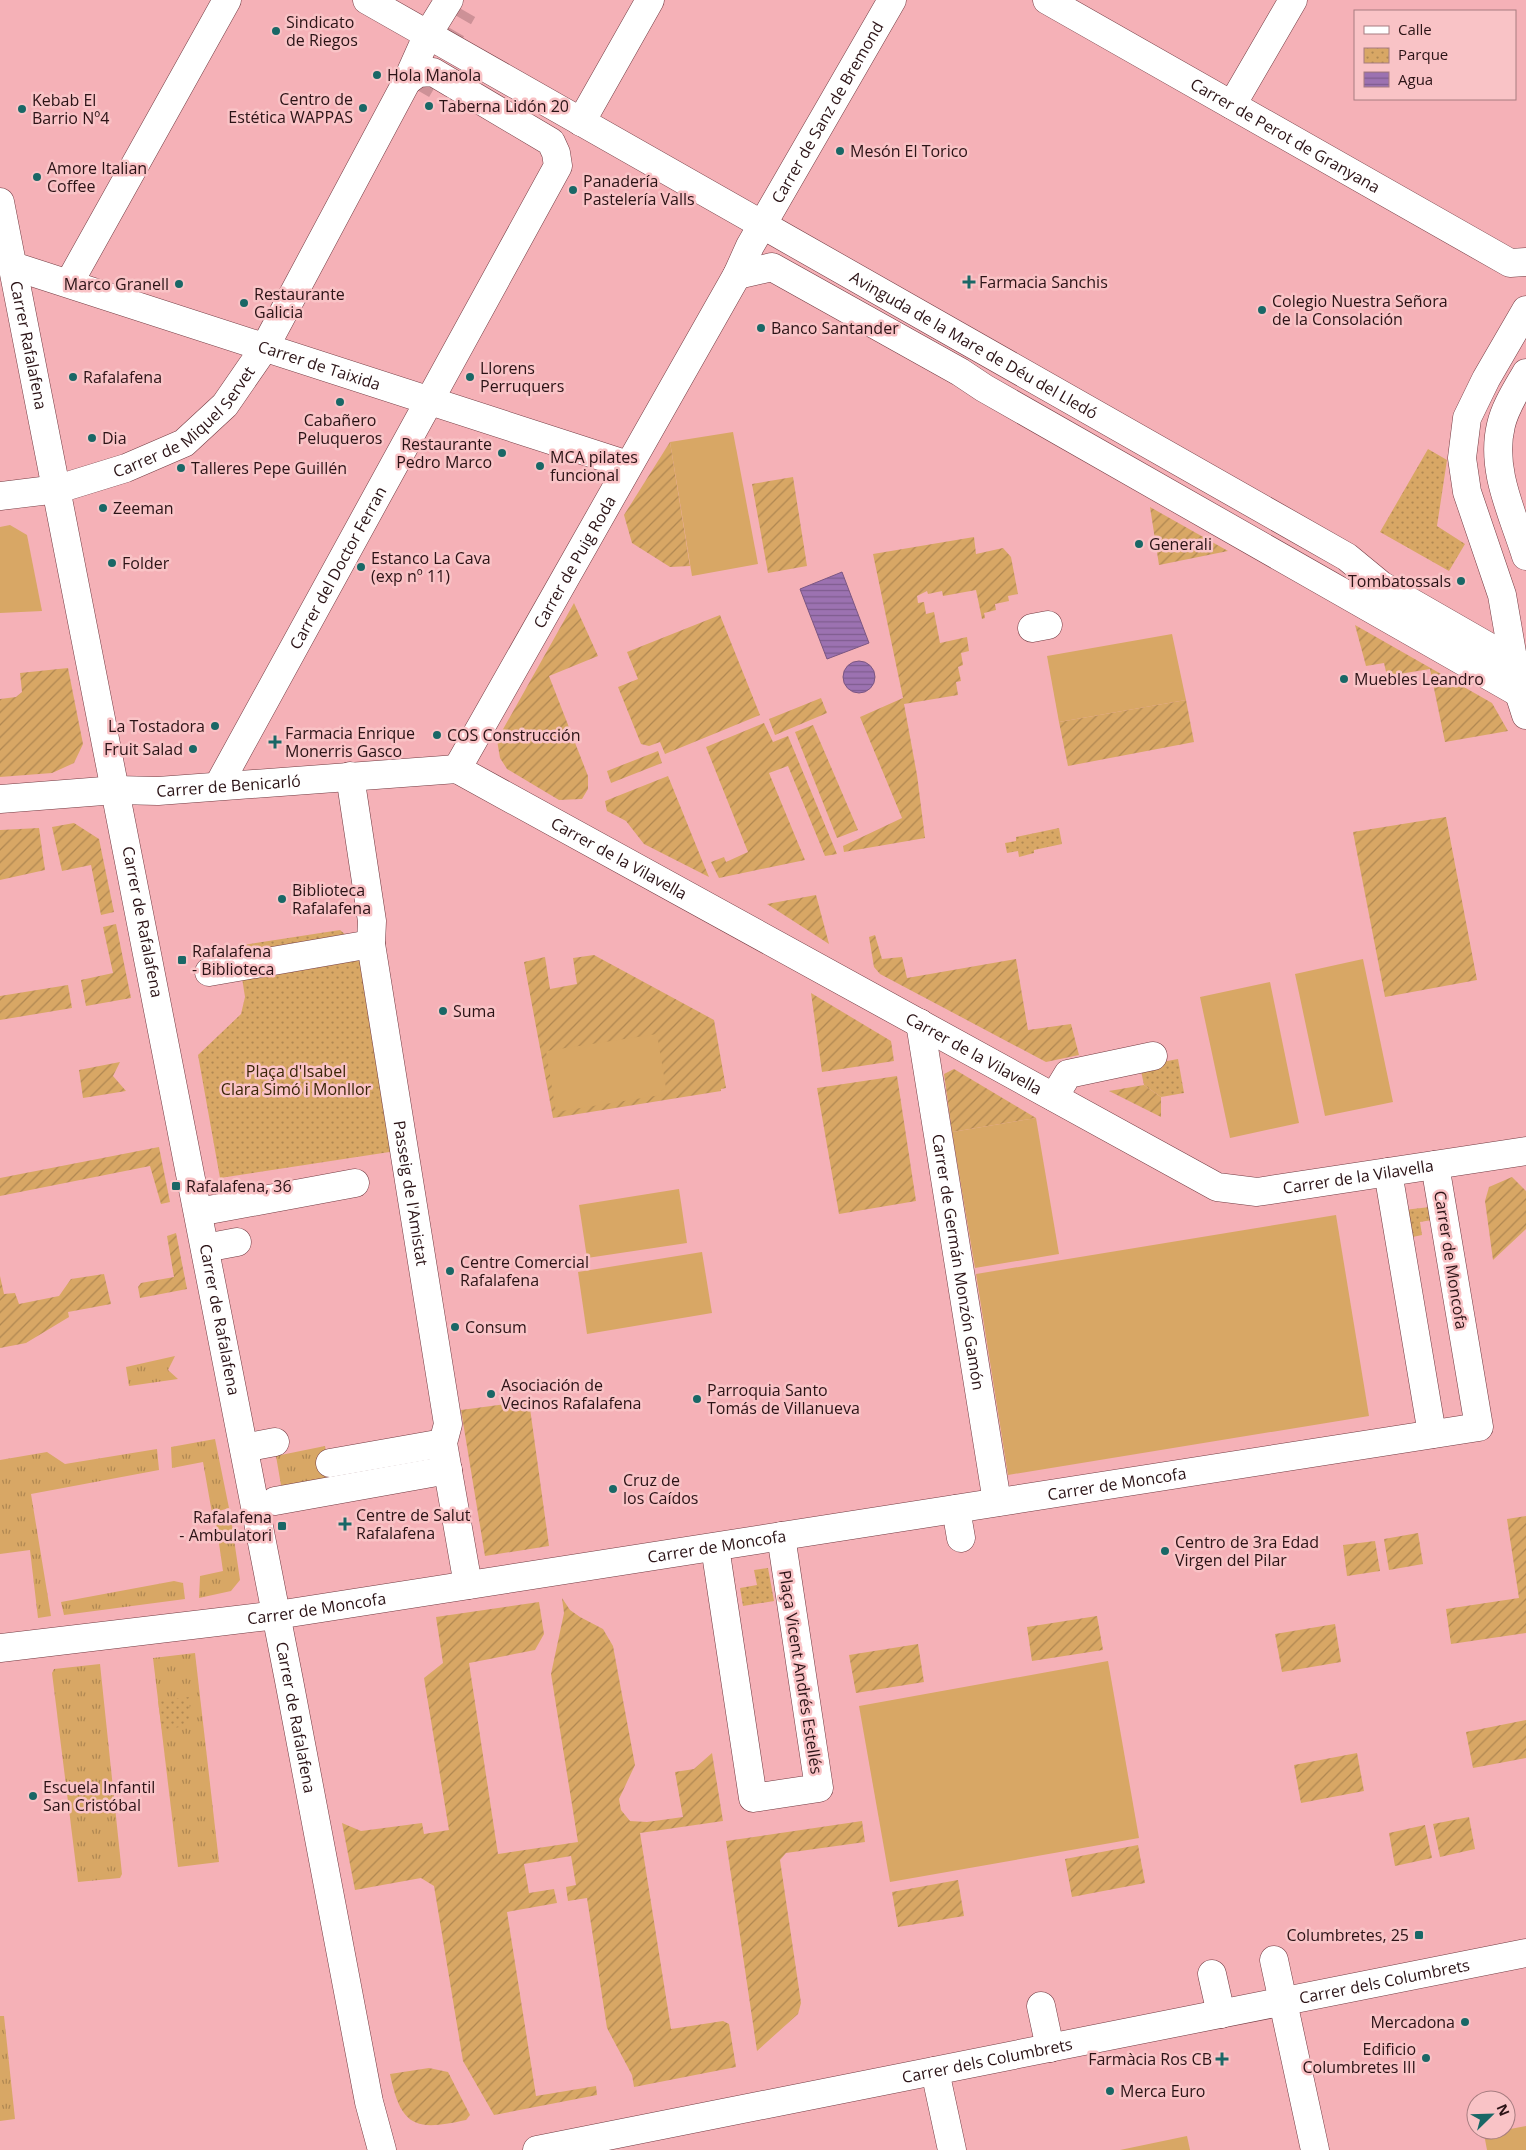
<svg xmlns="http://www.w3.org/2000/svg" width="1526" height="2150" font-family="'Open Sans',sans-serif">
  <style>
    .grass { fill: url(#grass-tufts) }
    .park { fill: url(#park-dots) }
    .garden { fill: url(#garden-furrows) }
    .pitch { fill: #d8a765 }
    .water { fill: url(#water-rules); stroke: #7a5682 }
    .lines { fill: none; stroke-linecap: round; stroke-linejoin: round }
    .minor-tunnel { stroke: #cd9197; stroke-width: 28; stroke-dasharray: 28 14; stroke-linecap: butt }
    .minor-casing { stroke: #723a41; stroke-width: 29 }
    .minor { stroke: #fff; stroke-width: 28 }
    .poi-dot { fill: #196766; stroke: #f9c3c6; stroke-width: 2 }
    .labels { text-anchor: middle; stroke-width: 5; stroke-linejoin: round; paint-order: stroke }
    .poi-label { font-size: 16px; fill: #2b1316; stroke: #f9c3c6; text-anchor: start }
    .street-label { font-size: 16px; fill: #2b1316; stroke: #f9c3c6 }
    .park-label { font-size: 16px; fill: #3a2607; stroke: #f9c3c6 }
  </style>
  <defs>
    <pattern id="grass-tufts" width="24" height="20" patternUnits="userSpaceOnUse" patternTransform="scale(1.25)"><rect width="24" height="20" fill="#d8a765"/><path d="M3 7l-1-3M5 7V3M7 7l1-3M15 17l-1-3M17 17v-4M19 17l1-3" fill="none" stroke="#af8752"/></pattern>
    <pattern id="park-dots" width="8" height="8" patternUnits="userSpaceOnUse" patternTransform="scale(1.25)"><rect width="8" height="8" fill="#d8a765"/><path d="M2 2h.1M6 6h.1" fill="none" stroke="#af8752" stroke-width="1.8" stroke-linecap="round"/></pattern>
    <pattern id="garden-furrows" width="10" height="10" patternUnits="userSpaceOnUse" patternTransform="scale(1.25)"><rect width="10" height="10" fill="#d8a765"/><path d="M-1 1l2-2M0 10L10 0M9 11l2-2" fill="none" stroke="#af8752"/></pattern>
    <pattern id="water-rules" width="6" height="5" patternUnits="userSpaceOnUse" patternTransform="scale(1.25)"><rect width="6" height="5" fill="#9c72b1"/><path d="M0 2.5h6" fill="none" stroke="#7f5c8f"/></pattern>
  </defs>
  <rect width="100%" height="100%" fill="#f5b1b7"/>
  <!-- grass -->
  <g class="grass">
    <path d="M175 1356 168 1370 178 1379 129 1386 126 1367Z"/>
    <path d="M215 1439 229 1508 212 1513 203 1462 172 1468 171 1447Z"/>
    <path d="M325 1446 332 1483 282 1491 276 1456Z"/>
    <path d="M157 1449 159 1470 31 1494 51 1616 38 1618 30 1550 0 1554V1460L47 1452 65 1464Z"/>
    <path d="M231 1519 240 1580 231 1591 199 1598 200 1576 223 1571 216 1523Z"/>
    <path d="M174 1581 183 1583 185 1599 64 1615 61 1602Z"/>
    <path d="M195 1653 219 1862 178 1867 153 1658Z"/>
    <path d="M100 1664 122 1874 120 1878 78 1882 52 1673 54 1669Z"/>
    <path d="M0 2016H4L15 2119 0 2121Z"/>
  </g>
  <!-- park -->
  <g class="park">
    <path d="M1428 449 1447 460 1437 526 1465 544 1449 571 1380 532Z"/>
    <path d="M1059 828 1062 844 1034 850V853L1019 857 1018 851 1007 853 1005 843 1016 841V837Z"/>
    <path d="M340 930 359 946 396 1151 220 1178 198 1055 241 1014 245 997 237 946Z"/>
    <path d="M1178 1059 1184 1093 1161 1097 1144 1085 1140 1066Z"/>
    <path d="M1430 1207 1432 1220 1420 1222 1422 1235 1408 1238 1404 1210Z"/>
    <path d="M768 1568 774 1601 743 1606 740 1588 757 1585 754 1570Z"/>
    <path d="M189 1697 191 1725 162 1730 158 1701Z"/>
  </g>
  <!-- garden -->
  <g class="garden">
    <path d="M670 442 690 566 670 567 632 543 624 515Z"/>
    <path d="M793 477 807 566 768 573 752 484Z"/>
    <path d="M1150 507 1228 551 1159 565Z"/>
    <path d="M974 537 976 554 1003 548 1011 557 1018 594 1008 596 1009 601 995 604 996 610 984 613 985 618 982 619 976 590 943 596 942 591 928 594 927 591 917 596 918 603 924 602 926 614 934 612 940 643 967 637 969 651 961 653 963 665 958 667 961 681 956 682 958 695 904 704 917 775 925 838 844 852 843 846 902 818 860 717 903 698 873 554Z"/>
    <path d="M574 603 598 656 549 676 588 776V789L582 799 559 800 507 769 500 758 497 740Z"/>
    <path d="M720 615 760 715 665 754 660 742 649 746 641 744 618 687 638 679 627 652Z"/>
    <path d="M1355 625 1492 703 1508 731 1445 742 1430 669 1387 676 1384 663 1366 666Z"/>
    <path d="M68 668 83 744 74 763 52 773 0 777V699L16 697 22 692 20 673Z"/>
    <path d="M821 698 827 713 775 735 769 719Z"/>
    <path d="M1186 700 1194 742 1068 766 1059 722Z"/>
    <path d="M764 723 773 742 788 736 837 854 825 856 788 766 769 773 805 860 719 878 711 862 724 857 726 862 748 852 706 747Z"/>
    <path d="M813 725 858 830 837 838 795 732Z"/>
    <path d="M658 751 662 763 611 783 607 771Z"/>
    <path d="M668 776 704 865 709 877 644 844 626 821 607 811 605 801Z"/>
    <path d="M1446 817 1477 980 1385 997 1353 832Z"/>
    <path d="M74 823 99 839 114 912 101 915 91 865 62 871 52 827Z"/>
    <path d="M39 828 45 870 0 880V830Z"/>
    <path d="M816 895 829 944 767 904Z"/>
    <path d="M116 924 131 998 86 1006 81 980 113 973 103 927Z"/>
    <path d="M875 935 882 959 902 957 907 978 1016 959 1028 1030 1071 1024 1079 1055 1046 1062 880 974 874 967 869 937Z"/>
    <path d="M594 955 714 1020 726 1088 721 1089V1091L553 1118 524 962 545 957 550 989 577 984 573 958Z"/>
    <path d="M68 985 72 1008 0 1020V996Z"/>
    <path d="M811 993 891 1041 894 1061 822 1072Z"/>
    <path d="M120 1062 113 1076 126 1091 83 1098 79 1070Z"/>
    <path d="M954 1069 1036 1118 952 1132 944 1074Z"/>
    <path d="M897 1076 916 1201 839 1214 817 1088Z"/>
    <path d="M1144 1085 1161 1097V1117L1109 1091Z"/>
    <path d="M159 1147 170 1202 161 1204 150 1166 0 1196V1178Z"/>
    <path d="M1512 1177 1526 1191V1229L1493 1260 1485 1201 1489 1187Z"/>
    <path d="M176 1233 187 1289 140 1298 138 1287 141 1283 174 1277 167 1236Z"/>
    <path d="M104 1274 111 1304 68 1312 69 1317 26 1343 0 1348V1276L4 1294 15 1293 19 1304 59 1296 71 1279Z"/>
    <path d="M529 1401 549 1546 485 1556 461 1410Z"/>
    <path d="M1526 1516V1633L1451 1644 1446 1609 1519 1598 1507 1519Z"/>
    <path d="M1418 1533 1423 1564 1389 1570 1384 1539Z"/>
    <path d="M1375 1541 1380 1571 1347 1576 1343 1545Z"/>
    <path d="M562 1598 570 1610 580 1617 603 1629 613 1646 635 1765 619 1799 621 1810 630 1821 647 1822 683 1817 675 1772 694 1769 712 1753 723 1821 640 1833 671 2029 723 2021 729 2024 736 2067 634 2087 632 2075 607 2028 587 1898 568 1901 566 1887 576 1885 571 1856 524 1864 529 1893 554 1889 557 1903 507 1912 536 2096 596 2086 597 2095 494 2115 463 2061 434 1886 421 1878 355 1890 342 1823 361 1831 422 1823 424 1834 449 1830 424 1678 443 1663 436 1617 539 1602 544 1634 535 1650 469 1663 498 1854 578 1842 551 1674 564 1613Z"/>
    <path d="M1097 1616 1103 1650 1032 1661 1027 1627Z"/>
    <path d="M1335 1624 1341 1662 1282 1672 1275 1634Z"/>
    <path d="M918 1644 924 1682 856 1693 849 1655Z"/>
    <path d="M1526 1720V1758L1473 1768 1466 1732Z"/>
    <path d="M1357 1753 1364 1791 1301 1803 1294 1765Z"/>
    <path d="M1469 1817 1475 1849 1440 1857 1433 1824Z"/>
    <path d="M862 1821 865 1842 786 1853 780 1860 801 2003 798 2014 757 2051 726 1841Z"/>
    <path d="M1425 1825 1432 1858 1395 1866 1389 1833Z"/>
    <path d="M1138 1845 1145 1883 1072 1897 1065 1859Z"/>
    <path d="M958 1880 964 1916 898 1927 892 1892Z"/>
    <path d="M429 2068 448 2072 470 2115 466 2120C416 2131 401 2128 390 2074Z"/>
  </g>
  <!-- pitch -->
  <g class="pitch">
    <path d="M733 432 758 564 692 576 670 442Z"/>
    <path d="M10 525 27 535 42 611 0 613V527Z"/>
    <path d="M1172 634 1186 700 1059 722 1047 656Z"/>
    <path d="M1363 959 1393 1102 1325 1116 1295 974Z"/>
    <path d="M1270 982 1299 1123 1230 1138 1200 997Z"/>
    <path d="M657 1034 667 1094 556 1112 546 1051Z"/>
    <path d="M1036 1118 1059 1254 975 1268 952 1132Z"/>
    <path d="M679 1189 687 1243 587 1258 579 1205Z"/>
    <path d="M1336 1215 1369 1416 1008 1475 976 1274Z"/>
    <path d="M702 1252 712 1313 587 1334 578 1272Z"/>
    <path d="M1108 1661 1139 1838 890 1882 859 1706Z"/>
    <path d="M1526 2126V2150H1487L1484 2134Z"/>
    <path d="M1187 2136 1190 2150H1120Z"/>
  </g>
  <!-- water -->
  <g class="water">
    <path d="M842 572 869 643 827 659 800 589Z"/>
    <circle cx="859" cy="677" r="16"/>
  </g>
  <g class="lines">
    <!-- minor-tunnel -->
    <path class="minor-tunnel" d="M417 90 463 10"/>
    <defs>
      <g id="minor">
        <path id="s1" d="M367 0 1347 557 1381 585 1515 662"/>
        <path id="s2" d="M1047 0 1510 263 1526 262"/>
        <path d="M1232 105 1293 0"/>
        <path d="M581 122 650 0"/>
        <path id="s3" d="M0 202C128 834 249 1468 369 2102L382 2150"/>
        <path id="s4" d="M13 266 628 465"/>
        <path d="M737 275 772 267 960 372 984 388 1519 693"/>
        <path d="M69 283 227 0"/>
        <path d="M1526 310 1486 379 1467 418 1462 458 1467 492 1502 595 1519 693 1526 715"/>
        <path d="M1526 373C1517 389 1505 407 1501 425 1490 470 1513 514 1526 556"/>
        <path id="s5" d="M0 496 58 489 126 468 184 443 225 405 265 347 407 81 428 34 449 0"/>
        <path d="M1032 628 1048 625"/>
        <path id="s6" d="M457 769 1217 1187 1257 1192 1526 1151"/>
        <path id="s7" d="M457 769 737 275 750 246 892 0"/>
        <path id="s8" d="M350 776 372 921 371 944 448 1424 443 1443 468 1585"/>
        <path id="s9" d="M218 786 558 166 556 153 551 142 433 72 418 73 407 81"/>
        <path id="s10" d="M0 799 116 790 158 791 457 769"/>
        <path d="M209 972 371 944"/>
        <path id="s11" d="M920 1023 997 1502"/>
        <path d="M1054 1097 1068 1074 1153 1056"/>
        <path d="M1388 1172 1432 1434"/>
        <path d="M198 1212 355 1183"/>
        <path d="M205 1248 237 1242"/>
        <path d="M244 1448 275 1442"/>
        <path d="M330 1463 443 1443"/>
        <path d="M275 1501 448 1470"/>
        <path d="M956 1509 961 1538"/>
        <path d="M715 1547 753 1798 819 1788 781 1536"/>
        <path id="s12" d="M0 1648 277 1615 1479 1427 1435 1165"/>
        <path d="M1274 1960 1315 2150"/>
        <path d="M1212 1974 1221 2014"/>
        <path d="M1041 2006 1050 2048"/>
        <path d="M935 2071 952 2150"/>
        <path id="s13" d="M537 2150 1526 1953"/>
      </g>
    </defs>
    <!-- minor casing -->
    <use href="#minor" class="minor-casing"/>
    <!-- minor -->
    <use href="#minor" class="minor"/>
  </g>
  <!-- markers -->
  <g class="poi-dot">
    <circle cx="276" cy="31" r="5"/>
    <circle cx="377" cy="75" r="5"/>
    <circle cx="429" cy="106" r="5"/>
    <circle cx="363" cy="108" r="5"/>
    <circle cx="22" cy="109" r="5"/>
    <circle cx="840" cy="151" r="5"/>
    <circle cx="37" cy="177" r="5"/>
    <circle cx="573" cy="190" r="5"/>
    <path d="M966.5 274.5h5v5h5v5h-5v5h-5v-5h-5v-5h5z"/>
    <circle cx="179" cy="284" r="5"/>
    <circle cx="244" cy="303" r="5"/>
    <circle cx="1262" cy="310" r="5"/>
    <circle cx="761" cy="328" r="5"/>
    <circle cx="73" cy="377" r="5"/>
    <circle cx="470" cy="377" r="5"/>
    <circle cx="340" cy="402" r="5"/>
    <circle cx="92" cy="438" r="5"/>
    <circle cx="502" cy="453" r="5"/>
    <circle cx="540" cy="466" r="5"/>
    <circle cx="181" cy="468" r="5"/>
    <circle cx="103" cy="508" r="5"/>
    <circle cx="1139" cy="544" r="5"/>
    <circle cx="112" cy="563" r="5"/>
    <circle cx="361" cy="567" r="5"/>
    <circle cx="1461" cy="581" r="5"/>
    <circle cx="1344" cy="679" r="5"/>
    <circle cx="215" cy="726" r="5"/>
    <circle cx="437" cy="735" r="5"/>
    <path d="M272.5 734.5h5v5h5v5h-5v5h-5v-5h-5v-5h5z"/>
    <circle cx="193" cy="749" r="5"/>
    <circle cx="282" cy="899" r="5"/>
    <rect x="177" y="955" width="10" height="10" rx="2.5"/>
    <circle cx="443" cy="1011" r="5"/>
    <rect x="171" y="1181" width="10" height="10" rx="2.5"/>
    <circle cx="450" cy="1271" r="5"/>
    <circle cx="455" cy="1327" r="5"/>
    <circle cx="491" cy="1394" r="5"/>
    <circle cx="697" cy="1399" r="5"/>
    <circle cx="613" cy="1489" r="5"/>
    <path d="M342.5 1516.5h5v5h5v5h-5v5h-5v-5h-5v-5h5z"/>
    <rect x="277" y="1521" width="10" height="10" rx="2.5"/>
    <circle cx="1165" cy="1551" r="5"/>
    <circle cx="33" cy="1796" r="5"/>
    <rect x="1414" y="1930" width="10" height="10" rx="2.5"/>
    <circle cx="1465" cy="2022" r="5"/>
    <circle cx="1426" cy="2058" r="5"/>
    <path d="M1219.5 2051.5h5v5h5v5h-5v5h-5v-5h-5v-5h5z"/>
    <circle cx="1110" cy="2091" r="5"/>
  </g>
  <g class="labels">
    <!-- poi labels -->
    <g class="poi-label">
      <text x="286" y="28">Sindicato<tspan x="286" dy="18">de Riegos</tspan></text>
      <text x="387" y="81">Hola Manola</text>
      <text x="353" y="105" text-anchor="end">Centro de<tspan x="353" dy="18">Estética WAPPAS</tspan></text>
      <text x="32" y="106">Kebab El<tspan x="32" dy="18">Barrio Nº4</tspan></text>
      <text x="439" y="112">Taberna Lidón 20</text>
      <text x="850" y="157">Mesón El Torico</text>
      <text x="47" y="174">Amore Italian<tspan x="47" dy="18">Coffee</tspan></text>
      <text x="583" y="187">Panadería<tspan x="583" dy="18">Pastelería Valls</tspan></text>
      <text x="979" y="288">Farmacia Sanchis</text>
      <text x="169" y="290" text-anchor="end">Marco Granell</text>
      <text x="254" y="300">Restaurante<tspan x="254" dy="18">Galicia</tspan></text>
      <text x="1272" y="307">Colegio Nuestra Señora<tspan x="1272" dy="18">de la Consolación</tspan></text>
      <text x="771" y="334">Banco Santander</text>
      <text x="480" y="374">Llorens<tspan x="480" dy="18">Perruquers</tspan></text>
      <text x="83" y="383">Rafalafena</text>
      <text x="340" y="426" text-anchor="middle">Cabañero<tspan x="340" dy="18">Peluqueros</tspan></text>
      <text x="102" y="444">Dia</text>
      <text x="492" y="450" text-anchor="end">Restaurante<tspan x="492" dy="18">Pedro Marco</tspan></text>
      <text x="550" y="463">MCA pilates<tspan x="550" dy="18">funcional</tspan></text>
      <text x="191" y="474">Talleres Pepe Guillén</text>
      <text x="113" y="514">Zeeman</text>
      <text x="1149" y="550">Generali</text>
      <text x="371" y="564">Estanco La Cava<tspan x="371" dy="18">(exp nº 11)</tspan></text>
      <text x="122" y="569">Folder</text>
      <text x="1451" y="587" text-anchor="end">Tombatossals</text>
      <text x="1354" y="685">Muebles Leandro</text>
      <text x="205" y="732" text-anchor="end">La Tostadora</text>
      <text x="285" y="739">Farmacia Enrique<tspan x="285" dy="18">Monerris Gasco</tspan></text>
      <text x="447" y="741">COS Construcción</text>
      <text x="183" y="755" text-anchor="end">Fruit Salad</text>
      <text x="292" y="896">Biblioteca<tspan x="292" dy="18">Rafalafena</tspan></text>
      <text x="192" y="957">Rafalafena<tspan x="192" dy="18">- Biblioteca</tspan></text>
      <text x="453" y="1017">Suma</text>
      <text x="186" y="1192">Rafalafena, 36</text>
      <text x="460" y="1268">Centre Comercial<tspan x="460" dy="18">Rafalafena</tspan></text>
      <text x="465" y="1333">Consum</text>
      <text x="501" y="1391">Asociación de<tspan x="501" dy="18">Vecinos Rafalafena</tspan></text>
      <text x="707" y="1396">Parroquia Santo<tspan x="707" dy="18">Tomás de Villanueva</tspan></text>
      <text x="623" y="1486">Cruz de<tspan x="623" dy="18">los Caídos</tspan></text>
      <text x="356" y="1521">Centre de Salut<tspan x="356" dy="18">Rafalafena</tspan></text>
      <text x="272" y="1523" text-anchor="end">Rafalafena<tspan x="272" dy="18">- Ambulatori</tspan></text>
      <text x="1175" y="1548">Centro de 3ra Edad<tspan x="1175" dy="18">Virgen del Pilar</tspan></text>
      <text x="43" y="1793">Escuela Infantil<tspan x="43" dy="18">San Cristóbal</tspan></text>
      <text x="1409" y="1941" text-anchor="end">Columbretes, 25</text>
      <text x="1455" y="2028" text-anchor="end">Mercadona</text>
      <text x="1416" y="2055" text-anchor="end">Edificio<tspan x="1416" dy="18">Columbretes III</tspan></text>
      <text x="1212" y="2065" text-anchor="end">Farmàcia Ros CB</text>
      <text x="1120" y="2097">Merca Euro</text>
    </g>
    <!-- street labels -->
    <g class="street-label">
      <text dy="6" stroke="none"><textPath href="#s7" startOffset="754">Carrer de Sanz de Bremond</textPath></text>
      <text dy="6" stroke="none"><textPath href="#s2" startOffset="274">Carrer de Perot de Granyana</textPath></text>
      <text dy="6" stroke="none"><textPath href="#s1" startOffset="698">Avinguda de la Mare de Déu del Lledó</textPath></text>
      <text dy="6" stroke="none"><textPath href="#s3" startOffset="146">Carrer Rafalafena</textPath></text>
      <text dy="6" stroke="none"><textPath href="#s4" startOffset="322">Carrer de Taixida</textPath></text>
      <text dy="6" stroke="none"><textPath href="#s5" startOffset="205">Carrer de Miquel Servet</textPath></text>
      <text dy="6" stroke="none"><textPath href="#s7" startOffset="238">Carrer de Puig Roda</textPath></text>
      <text dy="6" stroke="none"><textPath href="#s9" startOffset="249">Carrer del Doctor Ferran</textPath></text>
      <text dy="6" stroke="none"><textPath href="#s10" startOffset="229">Carrer de Benicarló</textPath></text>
      <text dy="6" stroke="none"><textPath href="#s6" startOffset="185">Carrer de la Vilavella</textPath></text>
      <text dy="6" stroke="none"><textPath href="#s3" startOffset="734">Carrer de Rafalafena</textPath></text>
      <text dy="6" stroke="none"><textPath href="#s6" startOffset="590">Carrer de la Vilavella</textPath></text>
      <text dy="6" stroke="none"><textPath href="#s6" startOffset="1010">Carrer de la Vilavella</textPath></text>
      <text dy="6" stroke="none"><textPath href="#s8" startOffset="422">Passeig de l'Amistat</textPath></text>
      <text transform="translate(1451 1260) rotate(81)" y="6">Carrer de Moncofa</text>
      <text dy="6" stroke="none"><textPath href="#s11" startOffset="242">Carrer de Germán Monzón Gamón</textPath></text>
      <text dy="6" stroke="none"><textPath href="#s3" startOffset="1139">Carrer de Rafalafena</textPath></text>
      <text dy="6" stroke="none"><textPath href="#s12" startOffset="1129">Carrer de Moncofa</textPath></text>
      <text dy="6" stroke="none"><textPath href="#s12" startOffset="724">Carrer de Moncofa</textPath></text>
      <text dy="6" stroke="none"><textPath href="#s12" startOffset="319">Carrer de Moncofa</textPath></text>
      <text transform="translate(801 1672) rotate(81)" y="6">Plaça Vicent Andrés Estellés</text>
      <text dy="6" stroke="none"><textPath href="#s3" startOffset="1544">Carrer de Rafalafena</textPath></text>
      <text dy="6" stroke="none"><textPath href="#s13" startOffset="864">Carrer dels Columbrets</textPath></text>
      <text dy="6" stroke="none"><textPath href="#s13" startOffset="459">Carrer dels Columbrets</textPath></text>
    </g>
    <!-- park labels -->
    <g class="park-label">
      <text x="296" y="1077">Plaça d'Isabel<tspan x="296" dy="18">Clara Simó i Monllor</tspan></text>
    </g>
  </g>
  <!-- legend -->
  <rect x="1354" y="10" width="162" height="90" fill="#f9c3c6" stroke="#a77d80"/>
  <rect x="1364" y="26" width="25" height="8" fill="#ffffff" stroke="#a77d80"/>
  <text x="1398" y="35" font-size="15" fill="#2b1316">Calle</text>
  <rect x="1364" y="48" width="25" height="15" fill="url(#park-dots)" stroke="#a77d80"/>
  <text x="1398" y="60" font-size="15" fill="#2b1316">Parque</text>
  <rect x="1364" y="72" width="25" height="15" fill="url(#water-rules)" stroke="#a77d80"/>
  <text x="1398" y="85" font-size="15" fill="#2b1316">Agua</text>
  <!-- north arrow -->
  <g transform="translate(1491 2115) rotate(67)"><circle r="24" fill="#f9c3c6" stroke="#a77d80"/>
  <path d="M0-4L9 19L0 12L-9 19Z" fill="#196766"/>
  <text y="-8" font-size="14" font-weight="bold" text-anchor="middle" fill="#2b1316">N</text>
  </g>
</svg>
